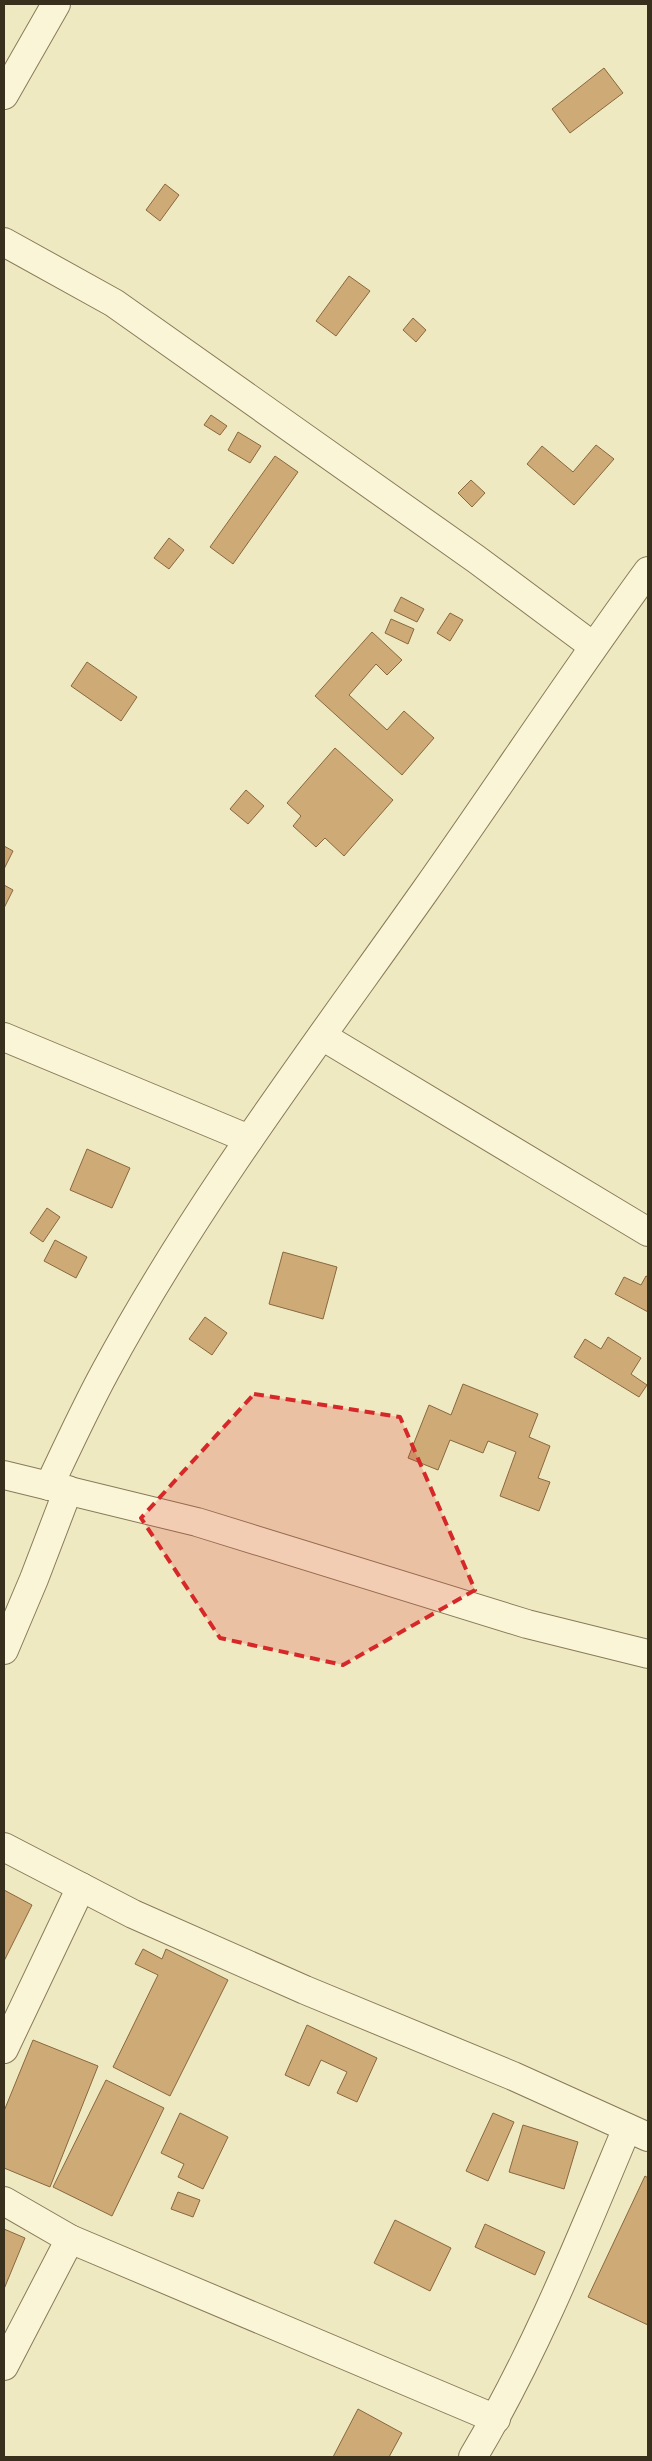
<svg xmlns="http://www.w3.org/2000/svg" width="652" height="2461" font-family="'Times New Roman',serif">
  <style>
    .building { fill: #ceaa77; stroke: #89683e }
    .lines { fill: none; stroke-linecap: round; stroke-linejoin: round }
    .minor-casing { stroke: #897b59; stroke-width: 30 }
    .tertiary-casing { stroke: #897b59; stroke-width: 30 }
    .minor { stroke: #f9f5d6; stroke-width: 28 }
    .tertiary { stroke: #f9f5d6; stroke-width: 28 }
    .marked { fill: #d62828; fill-opacity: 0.2; stroke: #d62828; stroke-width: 4; stroke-dasharray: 10 6; stroke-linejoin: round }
  </style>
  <rect width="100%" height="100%" fill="#efe9c2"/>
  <!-- building -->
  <g class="building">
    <path d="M604 68 623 93 570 133 552 109Z"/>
    <path d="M165 184 179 195 160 221 146 210Z"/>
    <path d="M349 276 370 291 336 336 316 321Z"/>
    <path d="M413 318 426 330 416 342 403 330Z"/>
    <path d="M211 415 227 426 220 435 204 425Z"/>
    <path d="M238 432 261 446 250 463 228 450Z"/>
    <path d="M596 445 614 459 574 505 527 464 542 446 573 472Z"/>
    <path d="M275 456 298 472 233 564 210 547Z"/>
    <path d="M471 480 485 493 472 507 458 493Z"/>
    <path d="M169 538 184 550 169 569 154 558Z"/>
    <path d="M401 597 424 609 417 622 394 611Z"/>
    <path d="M450 613 463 620 450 641 437 633Z"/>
    <path d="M391 619 414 629 408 644 385 633Z"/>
    <path d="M372 632 402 660 387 675 376 664 349 695 387 730 404 711 434 738 402 775 315 696Z"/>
    <path d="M87 662 137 697 121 721 71 686Z"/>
    <path d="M335 748 393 800 344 856 325 838 316 847 293 826 301 816 287 803Z"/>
    <path d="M246 790 264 806 248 824 230 809Z"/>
    <path d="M4 846 13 851 4 869Z"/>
    <path d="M4 885 13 890 4 908Z"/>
    <path d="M87 1149 130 1168 112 1208 70 1190Z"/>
    <path d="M47 1208 60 1217 43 1242 30 1233Z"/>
    <path d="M55 1240 87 1257 76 1278 44 1261Z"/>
    <path d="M283 1252 337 1267 323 1319 269 1304Z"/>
    <path d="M646 1276 648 1277V1312L615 1294 624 1277 641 1285Z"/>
    <path d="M205 1317 227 1333 212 1355 189 1339Z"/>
    <path d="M608 1337 641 1358 631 1374 647 1385 639 1397 574 1357 585 1339 601 1349Z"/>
    <path d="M463 1384 538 1414 529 1437 550 1446 538 1478 550 1482 539 1511 500 1496 516 1452 488 1441 483 1453 450 1440 438 1470 408 1458 429 1405 451 1415Z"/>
    <path d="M4 1890 32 1905 4 1961Z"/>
    <path d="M143 1949 162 1959 166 1949 228 1980 170 2096 113 2067 158 1975 135 1964Z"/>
    <path d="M307 2025 377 2058 357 2102 337 2093 347 2072 321 2060 309 2086 285 2075Z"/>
    <path d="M33 2040 98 2066 50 2187 4 2168V2111Z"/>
    <path d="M106 2080 164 2108 112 2216 53 2187Z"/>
    <path d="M180 2113 228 2137 203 2189 178 2177 184 2164 161 2153Z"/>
    <path d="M493 2113 514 2122 488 2181 466 2171Z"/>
    <path d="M523 2125 578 2142 564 2189 509 2172Z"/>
    <path d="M645 2176 648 2178V2325L588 2297Z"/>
    <path d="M178 2192 200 2200 193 2217 171 2209Z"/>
    <path d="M395 2220 451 2248 430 2291 374 2263Z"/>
    <path d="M485 2224 545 2252 535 2275 475 2247Z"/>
    <path d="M4 2229 25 2238 4 2289Z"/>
    <path d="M358 2409 402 2433 389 2457H333Z"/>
  </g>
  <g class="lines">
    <defs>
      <g id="minor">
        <path d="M4 242 114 303 476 559 593 646"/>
        <path d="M322 1036 648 1232"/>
        <path d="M4 1037 249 1139"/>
        <path d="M4 1475 197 1522 527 1624 648 1654"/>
        <path d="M49 1486C67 1448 85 1409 105 1372 196 1203 314 1048 425 891 500 785 571 676 648 571"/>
        <path d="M4 1650 34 1579 68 1490"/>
        <path d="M4 1847 133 1914 305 1990 513 2076 648 2137"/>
        <path d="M4 2049 81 1887"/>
        <path d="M4 2201 70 2239 496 2419"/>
        <path d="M4 2366 70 2239"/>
        <path d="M473 2457C535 2353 580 2240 627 2128"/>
      </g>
      <path id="tertiary" d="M4 95 56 4"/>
    </defs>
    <!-- minor casing -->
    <use href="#minor" class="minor-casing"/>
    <!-- tertiary casing -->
    <use href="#tertiary" class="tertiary-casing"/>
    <!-- minor -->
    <use href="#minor" class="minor"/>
    <!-- tertiary -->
    <use href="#tertiary" class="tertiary"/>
  </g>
  <!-- marked area -->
  <path class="marked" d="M254 1394 400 1417 475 1590 343 1665 220 1638 141 1518Z"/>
  <!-- border -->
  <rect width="652" height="2461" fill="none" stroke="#392f1d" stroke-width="10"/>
</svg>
